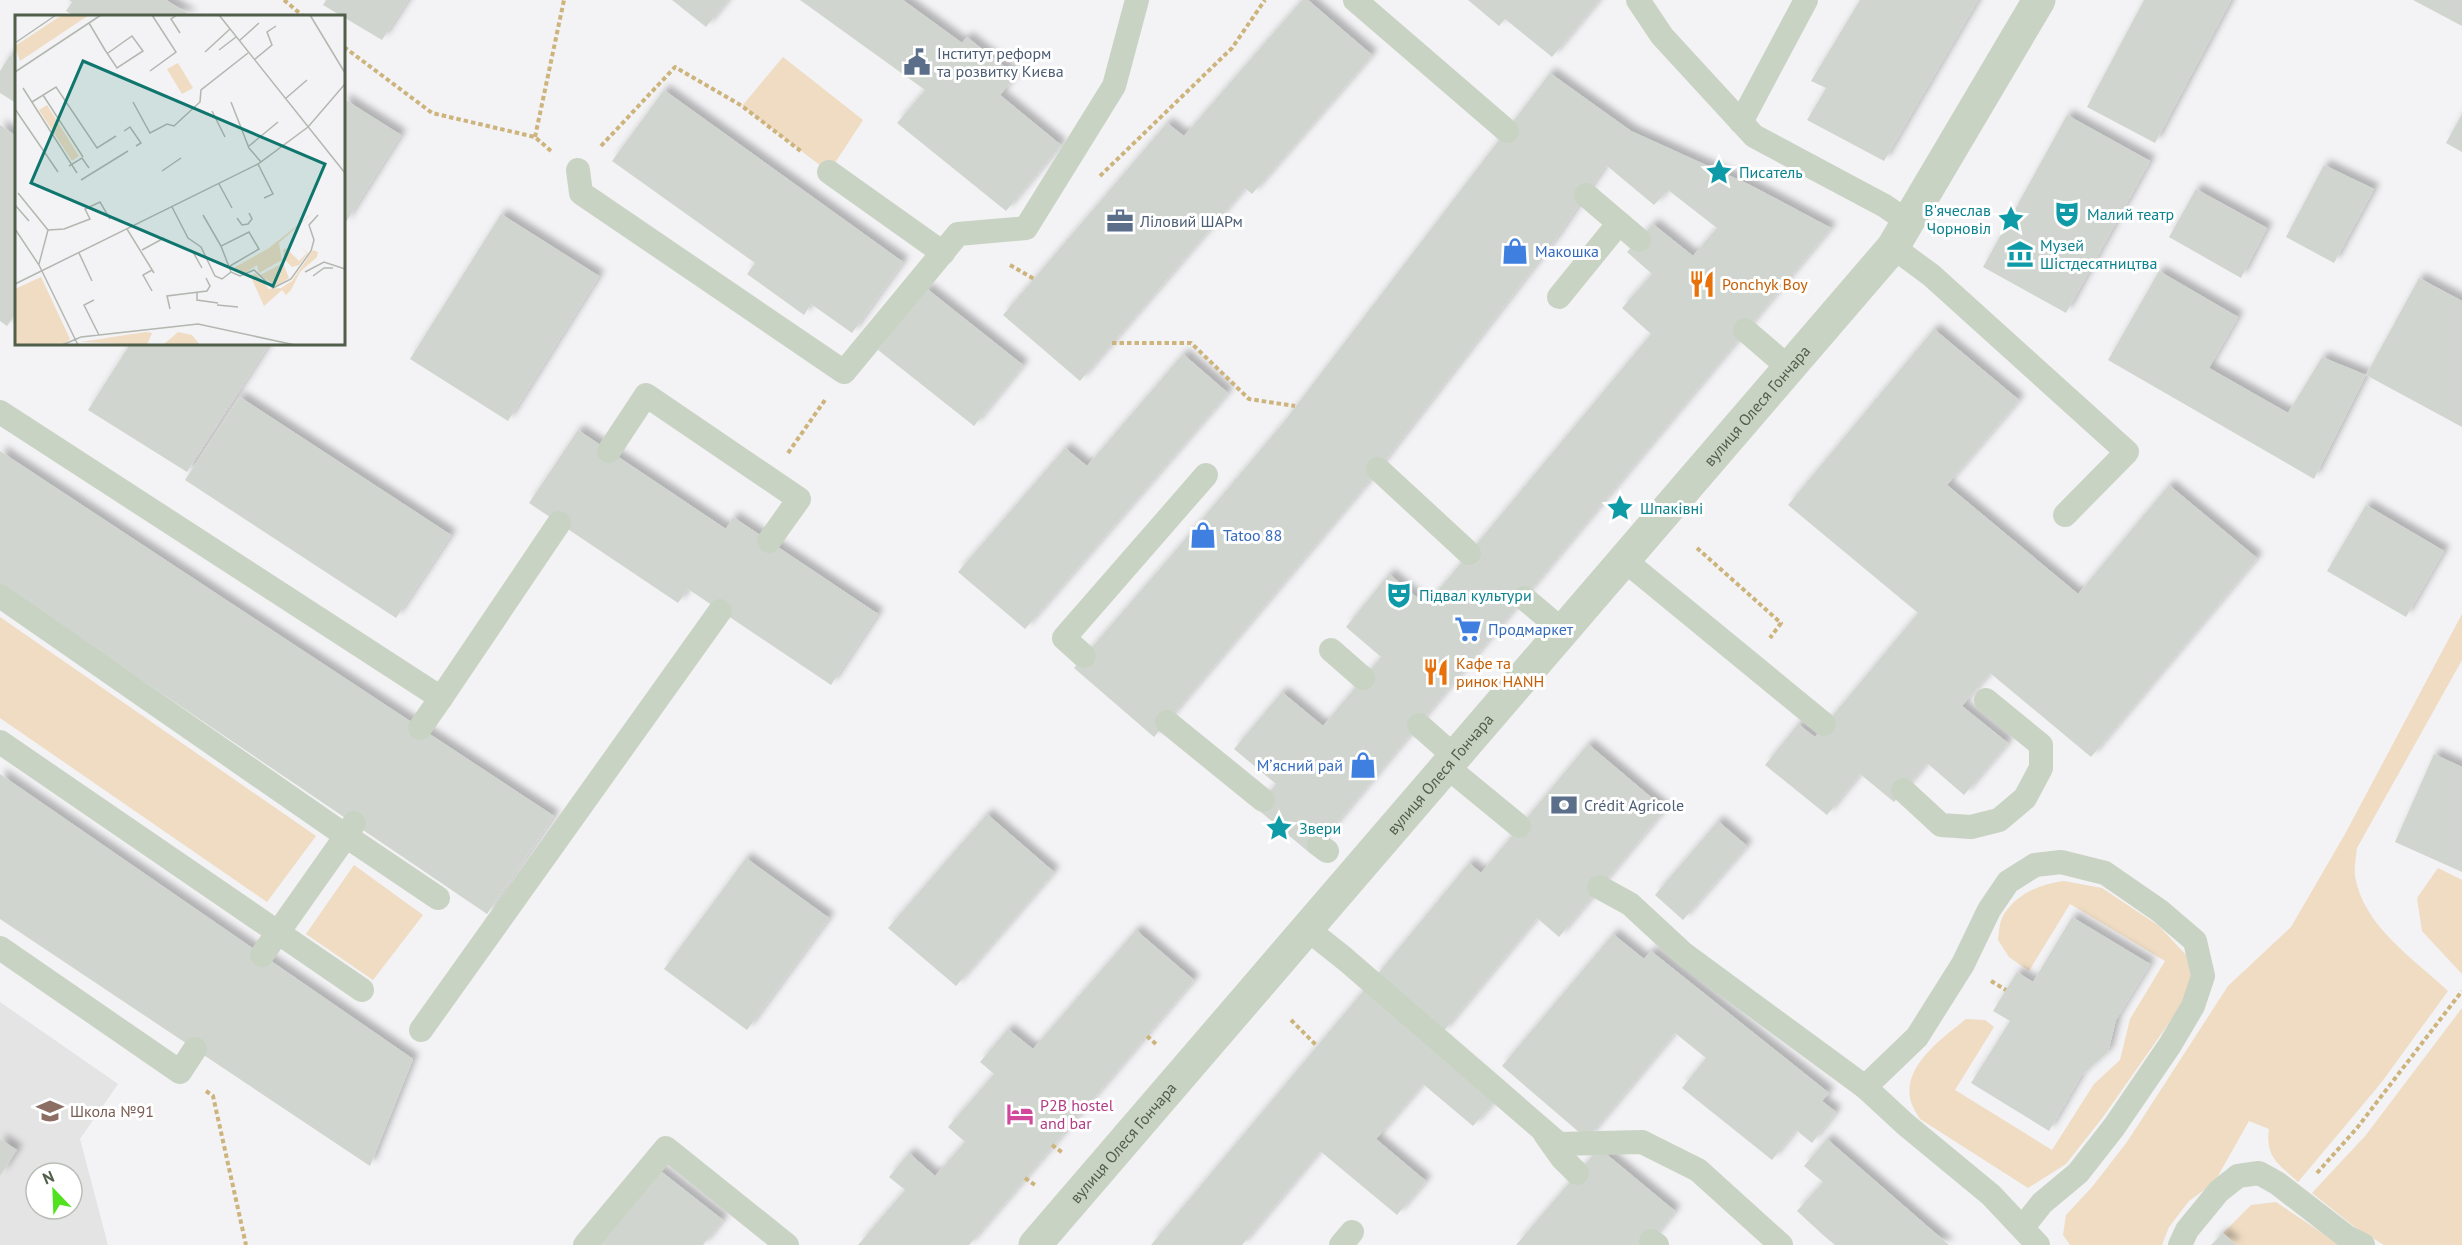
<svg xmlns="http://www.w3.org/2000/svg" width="2462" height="1245" font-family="'PT Sans',sans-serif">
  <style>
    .education { fill: #e4e4e5; fill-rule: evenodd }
    .green { fill: #efdcc3 }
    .building { fill: #d0d6cf; filter: url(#shadow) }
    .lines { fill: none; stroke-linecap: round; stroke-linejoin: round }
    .path { stroke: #cdb47c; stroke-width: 4; stroke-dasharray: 4.5 3; stroke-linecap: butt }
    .service { stroke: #c9d3c4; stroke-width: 24 }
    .tertiary { stroke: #c9d3c4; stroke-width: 33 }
    .labels { text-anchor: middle; stroke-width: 6; stroke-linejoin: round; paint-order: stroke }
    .service-label { font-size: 16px; fill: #4e5e75; stroke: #fff; text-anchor: start }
    .culture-label { font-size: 16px; fill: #0d838f; stroke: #fff; text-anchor: start }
    .shop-label { font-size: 16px; fill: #366cbe; stroke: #fff; text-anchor: start }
    .food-label { font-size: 16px; fill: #c56008; stroke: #fff; text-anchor: start }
    .street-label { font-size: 16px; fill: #515f4a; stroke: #fff }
    .hotel-label { font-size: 16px; fill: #b23c85; stroke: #fff; text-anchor: start }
    .education-label { font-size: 16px; fill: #785e54; stroke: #fff; text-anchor: start }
    .inset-road { fill: none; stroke: #b2b7b0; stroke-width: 1.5 }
    .view { fill: #0f766e; fill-opacity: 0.15; stroke: #0f766e; stroke-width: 3 }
    .inset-edge { fill: none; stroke: #515f4a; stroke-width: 3 }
  </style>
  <defs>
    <filter id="shadow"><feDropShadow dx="5.5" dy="-5.5" stdDeviation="3" flood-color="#0004"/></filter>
  </defs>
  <rect width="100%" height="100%" fill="#f3f2f4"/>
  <!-- education -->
  <path class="education" d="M0 1002 118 1084 80 1139 108 1245H0ZM36 1173H72V1209H36Z"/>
  <!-- green -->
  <g class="green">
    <path d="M783 57 863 120 829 172 742 106Z"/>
    <path d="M2462 614V660L2357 848C2356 857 2354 867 2355 876 2363 926 2414 959 2448 991L2381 1083 2298 1182C2279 1164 2265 1158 2269 1129L2249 1121 2214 1183 2189 1201 2169 1227 2162 1245H2070L2063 1235 2066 1215 2092 1187 2127 1142 2228 986 2291 927 2345 834Z"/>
    <path d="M0 617 316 836 267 902 0 718Z"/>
    <path d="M354 865 423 915 373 980 306 934Z"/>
    <path d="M2438 868 2462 880V974L2422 931 2417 898Z"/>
    <path d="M2064 881 2102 888 2159 926 2186 955 2192 981 2183 1003 2103 1117 2066 1164 2028 1188 1920 1119C1917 1114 1913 1108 1911 1102 1901 1066 1943 1038 1966 1019L1985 1020 1994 1027 1955 1090 2052 1150 2094 1084 2120 1060 2130 1019 2165 961 2070 904 2029 971 2009 957 1998 940C1999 933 1999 923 2003 916 2016 894 2040 884 2064 881Z"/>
    <path d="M2462 1008V1245H2384L2356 1228 2312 1193 2366 1135Z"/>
    <path d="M2276 1202 2340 1245H2236L2223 1233 2251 1205Z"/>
  </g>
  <!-- building -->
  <g class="building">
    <path d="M69 0H166L192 16H75L66 11 72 2Z"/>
    <path d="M326 0H408L382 40 323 5Z"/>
    <path d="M672 0H728L706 27Z"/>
    <path d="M800 0H903L962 43 967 37 1016 76 1000 95 1061 145 1006 211 897 123 925 90Z"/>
    <path d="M1302 0H1308L1372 55 1252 194 1245 188 1080 381 1003 315 1167 123 1184 136Z"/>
    <path d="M1468 0H1599L1552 57 1505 19 1499 26Z"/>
    <path d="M1860 0H1978L1884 161 1807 120 1826 88 1811 81Z"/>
    <path d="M2144 0H2231L2155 143 2087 107Z"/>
    <path d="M2413 0H2462V26Z"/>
    <path d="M10 55 16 59V103L0 93V71Z"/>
    <path d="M1550 73 1631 131 1750 185 1831 228 1311 854 1256 808 1276 784 1234 749 1282 692 1323 726 1381 657 1346 627 1389 574 1426 605 1651 334 1622 308 1652 274 1627 252 1653 224 1693 256 1717 228 1668 190 1654 205 1606 165 1555 240 1365 486 1154 737 1074 668 1182 543 1283 423Z"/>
    <path d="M664 90 903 262 852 333 811 304 804 315 747 274 755 263 612 161Z"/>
    <path d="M344 99 401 135 344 225Z"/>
    <path d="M2462 114V152L2446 143Z"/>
    <path d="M2067 115 2150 161 2066 313 1983 267Z"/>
    <path d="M0 125 16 136V313L7 326 0 321Z"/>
    <path d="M2324 165 2374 189 2334 263 2286 237Z"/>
    <path d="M2196 189 2267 228 2241 278 2169 237Z"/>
    <path d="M501 214 599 276 508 421 410 359Z"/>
    <path d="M2159 271 2238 317 2209 368 2288 413 2322 357 2366 375 2419 278 2462 301V427L2366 375 2314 479 2108 360Z"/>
    <path d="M926 288 1023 365 974 426 878 350Z"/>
    <path d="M1934 329 2019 400 1947 485 2078 594 2169 485 2257 558 2091 757 1990 673 1962 706 2008 743 1964 795 1927 763 1894 802 1860 774 1827 815 1765 765 1798 724 1815 737 1918 613 1788 505Z"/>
    <path d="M130 344H269L187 472 88 410Z"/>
    <path d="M1183 354 1228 393 1025 629 958 572 1065 448 1087 466Z"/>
    <path d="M240 397 451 535 396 618 185 480Z"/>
    <path d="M578 430 726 529 733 517 878 614 831 685 688 589 678 603 529 503Z"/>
    <path d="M0 451 554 816 487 914 0 584Z"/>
    <path d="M2366 505 2444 551 2406 617 2327 571Z"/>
    <path d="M1588 744 1665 809 1559 937 1537 918 1442 1033 1375 977 1469 863 1481 873Z"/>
    <path d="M2434 754 2462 767V872L2395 842Z"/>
    <path d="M0 774 413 1059 370 1166 0 919Z"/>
    <path d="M987 814 1054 872 956 986 888 928Z"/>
    <path d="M1718 821 1747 846 1683 920 1655 895Z"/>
    <path d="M746 858 829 918 747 1030 664 969Z"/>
    <path d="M2072 917 2150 964 2116 1020 2108 1052 2081 1076 2049 1131 1971 1083 2010 1021 1993 1011 2017 972 2033 982Z"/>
    <path d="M1136 930 1194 980 969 1245H858L905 1190 889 1177 909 1153 935 1176 965 1142 948 1127 994 1074 980 1062 1008 1029 1033 1049Z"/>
    <path d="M1613 934 1644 959 1651 951 1829 1093 1822 1101 1836 1112 1812 1143 1796 1130 1772 1160 1682 1088 1706 1058 1675 1033 1587 1139 1502 1066Z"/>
    <path d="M1369 984 1501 1094 1473 1126 1423 1084 1376 1139 1426 1181 1397 1215 1320 1151 1242 1245H1151Z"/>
    <path d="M0 1139 17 1150 0 1176Z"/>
    <path d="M1827 1139 1949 1245H1835L1823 1235 1797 1211 1823 1182 1804 1166Z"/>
    <path d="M1599 1148 1675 1211 1648 1245H1516Z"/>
    <path d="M658 1169 723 1220 703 1245H597Z"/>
    <path d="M2223 1233 2236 1245H2211Z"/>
  </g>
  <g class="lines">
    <!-- path -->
    <g class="path">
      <path d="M284 0 303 16"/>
      <path d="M344 47 432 113 535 137 552 152"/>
      <path d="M535 137 564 0"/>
      <path d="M601 146 675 67 742 106 802 152"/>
      <path d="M1100 176 1232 48 1265 0"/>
      <path d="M1010 265 1034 279"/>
      <path d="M1112 343H1191L1249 399 1295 406"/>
      <path d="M788 453 825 400"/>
      <path d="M1697 548 1781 623 1770 638"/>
      <path d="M1991 981 2006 990"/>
      <path d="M1291 1020 1317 1046"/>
      <path d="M1147 1036 1157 1045"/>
      <path d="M206 1091 213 1096 246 1245"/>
      <path d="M1052 1145 1063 1153"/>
      <path d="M2317 1173 2357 1128 2462 991"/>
      <path d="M1025 1178 1035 1185"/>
    </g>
    <!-- service -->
    <g class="service">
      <path d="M1355 0 1507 131"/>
      <path d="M1638 0 1662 36 1754 136 1885 206 1908 222"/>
      <path d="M1741 122 1806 0"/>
      <path d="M578 170 581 193 844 372 958 234 1026 228 1114 86 1137 0"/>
      <path d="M829 172 943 253"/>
      <path d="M1586 195 1639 240"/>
      <path d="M1893 247 1931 275 2127 452 2065 515"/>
      <path d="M1559 297 1619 223"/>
      <path d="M1745 330 1788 367"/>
      <path d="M0 412 441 698 559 523"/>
      <path d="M609 451 646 395 799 499 769 541"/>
      <path d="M1378 469 1469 553"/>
      <path d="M1623 559 1824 724"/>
      <path d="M0 596 346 836 354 823"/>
      <path d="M1524 598 1563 631"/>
      <path d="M1331 650 1363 678"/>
      <path d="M1084 656 1064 638 1206 475"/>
      <path d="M1167 722 1263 800"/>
      <path d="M1419 725 1454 756"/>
      <path d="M420 728 441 698"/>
      <path d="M0 742 362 990"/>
      <path d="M1446 766 1519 826"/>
      <path d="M1903 790 1941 825 1971 827 1999 820 2025 798 2041 768V745L1986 700"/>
      <path d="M1319 845 1327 851"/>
      <path d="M1599 887 1630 904 1684 954 1865 1087"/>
      <path d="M1306 928 1345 959 1559 1144 1642 1142 1698 1170 1781 1245"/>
      <path d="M0 948 180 1072 195 1049"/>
      <path d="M262 955 346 836 438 898"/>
      <path d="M421 1030 720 611"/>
      <path d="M1545 1134 1562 1158 1577 1173"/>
      <path d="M2023 1227 2042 1203 2078 1173 2114 1127 2170 1045 2193 1006 2203 976 2195 941 2160 911 2105 873 2061 862 2035 865 2008 882 1989 910 1963 964 1917 1037 1865 1087 1905 1124 1991 1195 2038 1245"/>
      <path d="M1651 1241 1657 1245"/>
      <path d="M585 1245 666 1148 787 1245"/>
      <path d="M1341 1245 1352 1232"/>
      <path d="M2180 1245 2187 1230 2219 1191 2238 1176 2259 1173 2277 1183 2347 1237 2363 1245"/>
    </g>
    <!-- tertiary -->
    <path class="tertiary" id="s1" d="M1035 1245 1893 247 2039 0"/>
  </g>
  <!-- icons -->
  <defs>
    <symbol id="civic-bare" viewBox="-9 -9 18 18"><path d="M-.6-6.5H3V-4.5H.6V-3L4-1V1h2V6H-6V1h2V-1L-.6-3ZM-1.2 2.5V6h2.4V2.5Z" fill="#5c6f8a" stroke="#fff" stroke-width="2.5" paint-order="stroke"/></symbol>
    <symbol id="sight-bare" viewBox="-9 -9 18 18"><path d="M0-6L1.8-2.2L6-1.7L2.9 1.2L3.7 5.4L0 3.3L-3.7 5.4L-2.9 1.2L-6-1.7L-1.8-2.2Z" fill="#0f9aa8" stroke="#fff" stroke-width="2.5" paint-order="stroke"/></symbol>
    <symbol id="theatre-bare" viewBox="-9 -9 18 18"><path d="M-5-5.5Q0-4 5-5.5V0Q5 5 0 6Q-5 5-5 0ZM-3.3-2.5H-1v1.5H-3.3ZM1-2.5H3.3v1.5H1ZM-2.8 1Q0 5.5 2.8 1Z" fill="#0f9aa8" stroke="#fff" stroke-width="2.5" paint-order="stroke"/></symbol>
    <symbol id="office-bare" viewBox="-9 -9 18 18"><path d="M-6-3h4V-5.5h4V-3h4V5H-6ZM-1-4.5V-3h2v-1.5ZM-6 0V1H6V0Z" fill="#5c6f8a" stroke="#fff" stroke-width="2.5" paint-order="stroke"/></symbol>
    <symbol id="shop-bare" viewBox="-9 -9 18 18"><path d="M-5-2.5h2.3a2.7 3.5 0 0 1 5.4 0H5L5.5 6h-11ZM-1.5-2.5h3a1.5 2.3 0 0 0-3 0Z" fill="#3f7fe0" stroke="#fff" stroke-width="2.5" paint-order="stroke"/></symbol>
    <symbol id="museum-bare" viewBox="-9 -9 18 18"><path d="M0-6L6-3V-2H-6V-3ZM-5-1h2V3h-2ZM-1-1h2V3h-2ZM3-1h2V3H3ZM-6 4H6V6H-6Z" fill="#0f9aa8" stroke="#fff" stroke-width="2.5" paint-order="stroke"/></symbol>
    <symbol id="restaurant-bare" viewBox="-9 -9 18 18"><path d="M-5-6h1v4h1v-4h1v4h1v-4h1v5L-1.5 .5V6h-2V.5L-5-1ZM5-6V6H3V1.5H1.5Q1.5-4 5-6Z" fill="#e8710a" stroke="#fff" stroke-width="2.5" paint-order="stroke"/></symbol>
    <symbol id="supermarket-bare" viewBox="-9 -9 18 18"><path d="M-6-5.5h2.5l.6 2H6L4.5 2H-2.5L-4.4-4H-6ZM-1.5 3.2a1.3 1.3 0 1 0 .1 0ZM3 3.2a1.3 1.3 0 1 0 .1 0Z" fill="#3f7fe0" stroke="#fff" stroke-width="2.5" paint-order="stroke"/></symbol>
    <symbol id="bank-bare" viewBox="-9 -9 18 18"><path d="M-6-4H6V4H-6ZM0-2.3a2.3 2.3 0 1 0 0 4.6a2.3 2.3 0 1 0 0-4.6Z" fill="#5c6f8a" stroke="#fff" stroke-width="2.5" paint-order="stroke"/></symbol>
    <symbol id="school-bare" viewBox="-9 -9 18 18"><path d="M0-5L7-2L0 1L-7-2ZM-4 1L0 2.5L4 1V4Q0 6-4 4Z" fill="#8d6e63" stroke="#fff" stroke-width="2.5" paint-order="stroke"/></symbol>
    <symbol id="hotel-bare" viewBox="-9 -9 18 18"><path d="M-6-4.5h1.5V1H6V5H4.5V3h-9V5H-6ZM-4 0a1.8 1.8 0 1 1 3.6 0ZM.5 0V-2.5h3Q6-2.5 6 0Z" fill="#d1479c" stroke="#fff" stroke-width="2.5" paint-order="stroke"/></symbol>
  </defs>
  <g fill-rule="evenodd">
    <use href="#civic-bare" x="898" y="43" width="38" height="38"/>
    <use href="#sight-bare" x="1700" y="153" width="38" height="38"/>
    <use href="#theatre-bare" x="2048" y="195" width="38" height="38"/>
    <use href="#sight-bare" x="1992" y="200" width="38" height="38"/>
    <use href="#office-bare" x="1101" y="202" width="38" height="38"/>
    <use href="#shop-bare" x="1496" y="232" width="38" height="38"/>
    <use href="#museum-bare" x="2001" y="235" width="38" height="38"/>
    <use href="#restaurant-bare" x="1683" y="265" width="38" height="38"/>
    <use href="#sight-bare" x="1601" y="489" width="38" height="38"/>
    <use href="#shop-bare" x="1184" y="516" width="38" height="38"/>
    <use href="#theatre-bare" x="1380" y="576" width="38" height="38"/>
    <use href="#supermarket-bare" x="1449" y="610" width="38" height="38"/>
    <use href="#restaurant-bare" x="1417" y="653" width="38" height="38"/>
    <use href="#shop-bare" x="1344" y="746" width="38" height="38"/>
    <use href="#bank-bare" x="1545" y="786" width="38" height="38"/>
    <use href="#sight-bare" x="1260" y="809" width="38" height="38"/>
    <use href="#school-bare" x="31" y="1092" width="38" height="38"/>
    <use href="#hotel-bare" x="1001" y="1095" width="38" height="38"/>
  </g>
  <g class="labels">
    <!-- service labels -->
    <g class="service-label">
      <text x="937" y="59">Інститут реформ<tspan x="937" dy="18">та розвитку Києва</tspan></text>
      <text x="1140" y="227">Ліловий ШАРм</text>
      <text x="1584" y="811">Crédit Agricole</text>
    </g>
    <!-- culture labels -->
    <g class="culture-label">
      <text x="1739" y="178">Писатель</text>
      <text x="1991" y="216" text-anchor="end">В'ячеслав<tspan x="1991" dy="18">Чорновіл</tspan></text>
      <text x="2087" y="220">Малий театр</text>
      <text x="2040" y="251">Музей<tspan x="2040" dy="18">Шістдесятництва</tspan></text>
      <text x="1640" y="514">Шпаківні</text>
      <text x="1419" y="601">Підвал культури</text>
      <text x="1299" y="834">Звери</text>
    </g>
    <!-- shop labels -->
    <g class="shop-label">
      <text x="1535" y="257">Макошка</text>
      <text x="1223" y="541">Tatoo 88</text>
      <text x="1488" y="635">Продмаркет</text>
      <text x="1343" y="771" text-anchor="end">Мʼясний рай</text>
    </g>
    <!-- food labels -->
    <g class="food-label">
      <text x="1722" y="290">Ponchyk Boy</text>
      <text x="1456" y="669">Кафе та<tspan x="1456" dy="18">ринок HANH</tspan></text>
    </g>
    <!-- street labels -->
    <g class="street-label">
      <text dy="6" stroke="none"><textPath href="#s1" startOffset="1107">вулиця Олеся Гончара</textPath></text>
      <text dy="6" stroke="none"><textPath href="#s1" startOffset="621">вулиця Олеся Гончара</textPath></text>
      <text dy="6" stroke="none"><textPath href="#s1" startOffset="135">вулиця Олеся Гончара</textPath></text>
    </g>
    <!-- hotel labels -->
    <g class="hotel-label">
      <text x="1040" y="1111">P2B hostel<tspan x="1040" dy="18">and bar</tspan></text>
    </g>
    <!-- education labels -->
    <g class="education-label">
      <text x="70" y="1117">Школа №91</text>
    </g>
  </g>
  <!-- overview -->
  <g transform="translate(15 15)">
    <rect width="330" height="330" fill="#f3f2f4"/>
    <path d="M47 0H74L5 46 0 31ZM163 48 178 73 167 79 152 54ZM32 90 64 141 57 146 24 95ZM300 196 264 228 267 245 244 258 242 250 228 259 220 257V252L254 233ZM286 232 293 238 284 250 277 252 269 244 268 235 271 233 284 246 292 238ZM298 235 303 237 302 242 285 257 276 275 271 280 267 275 249 291 235 260 241 259 254 274 266 273 277 266ZM268 248 274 263 261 271 245 260ZM26 262 55 324 49 330H0V274ZM131 317 137 318 132 330 65 327ZM163 317 177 320 185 330H148Z" fill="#efdcc3"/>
    <path class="inset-road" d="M162 0 156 4 165 18M204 0 330 158M295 0 330 58M74 8 90 35 102 53 128 36 117 21 93 38M224 26 244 8M0 28 41 0M204 35 221 22M190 37 215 14M239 45 257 30 252 17 261 11M135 56 161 37 137 0M0 57 86 0M8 73 62 158M28 80 68 142M270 84 292 65M17 87 41 72 82 133 101 121M118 87 135 118 152 109 159 111 185 87 186 75 233 38M216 87 234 133 246 147M0 94 43 157M197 96 210 122M109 116 115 112 126 128 121 131M234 131 263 107M243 149 258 179 249 183M54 151 67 143 74 153M147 156 166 143M66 165 113 136M204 169 217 193M3 178 33 215M0 190 14 206M157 192 173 223 186 232 200 261 207 264 216 257 225 261 239 255 258 273 276 264 296 236 299 225 294 210 303 200M188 200 206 231M222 203 227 210 233 209 237 204 234 198M0 214 24 250 63 330M112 214 139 258M127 235 149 223M178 237 187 253M64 238 77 266M24 249 33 215 49 214 75 204 70 194 85 187 95 204M215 251 244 234 234 217 206 231 216 257M137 255 128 260 137 276M290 257 309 247 330 254M298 261 309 253H318M0 269 243 149 293 112 330 69M182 278V285L203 288M79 285 69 290 84 320M202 290 223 292M155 294 152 281 192 276 195 271 191 263M47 330 66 322 183 309 280 330"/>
    <path class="view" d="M68 46 310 149 258 271 16 168Z"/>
    <rect width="330" height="330" class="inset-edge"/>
  </g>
  <!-- north arrow -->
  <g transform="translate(54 1191) rotate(337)"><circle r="28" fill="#ffffff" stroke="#b9bfb7" stroke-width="1.5"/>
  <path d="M0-4.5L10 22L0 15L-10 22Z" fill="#51e11f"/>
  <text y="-9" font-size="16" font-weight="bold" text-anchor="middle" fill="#515f4a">N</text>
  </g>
</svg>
